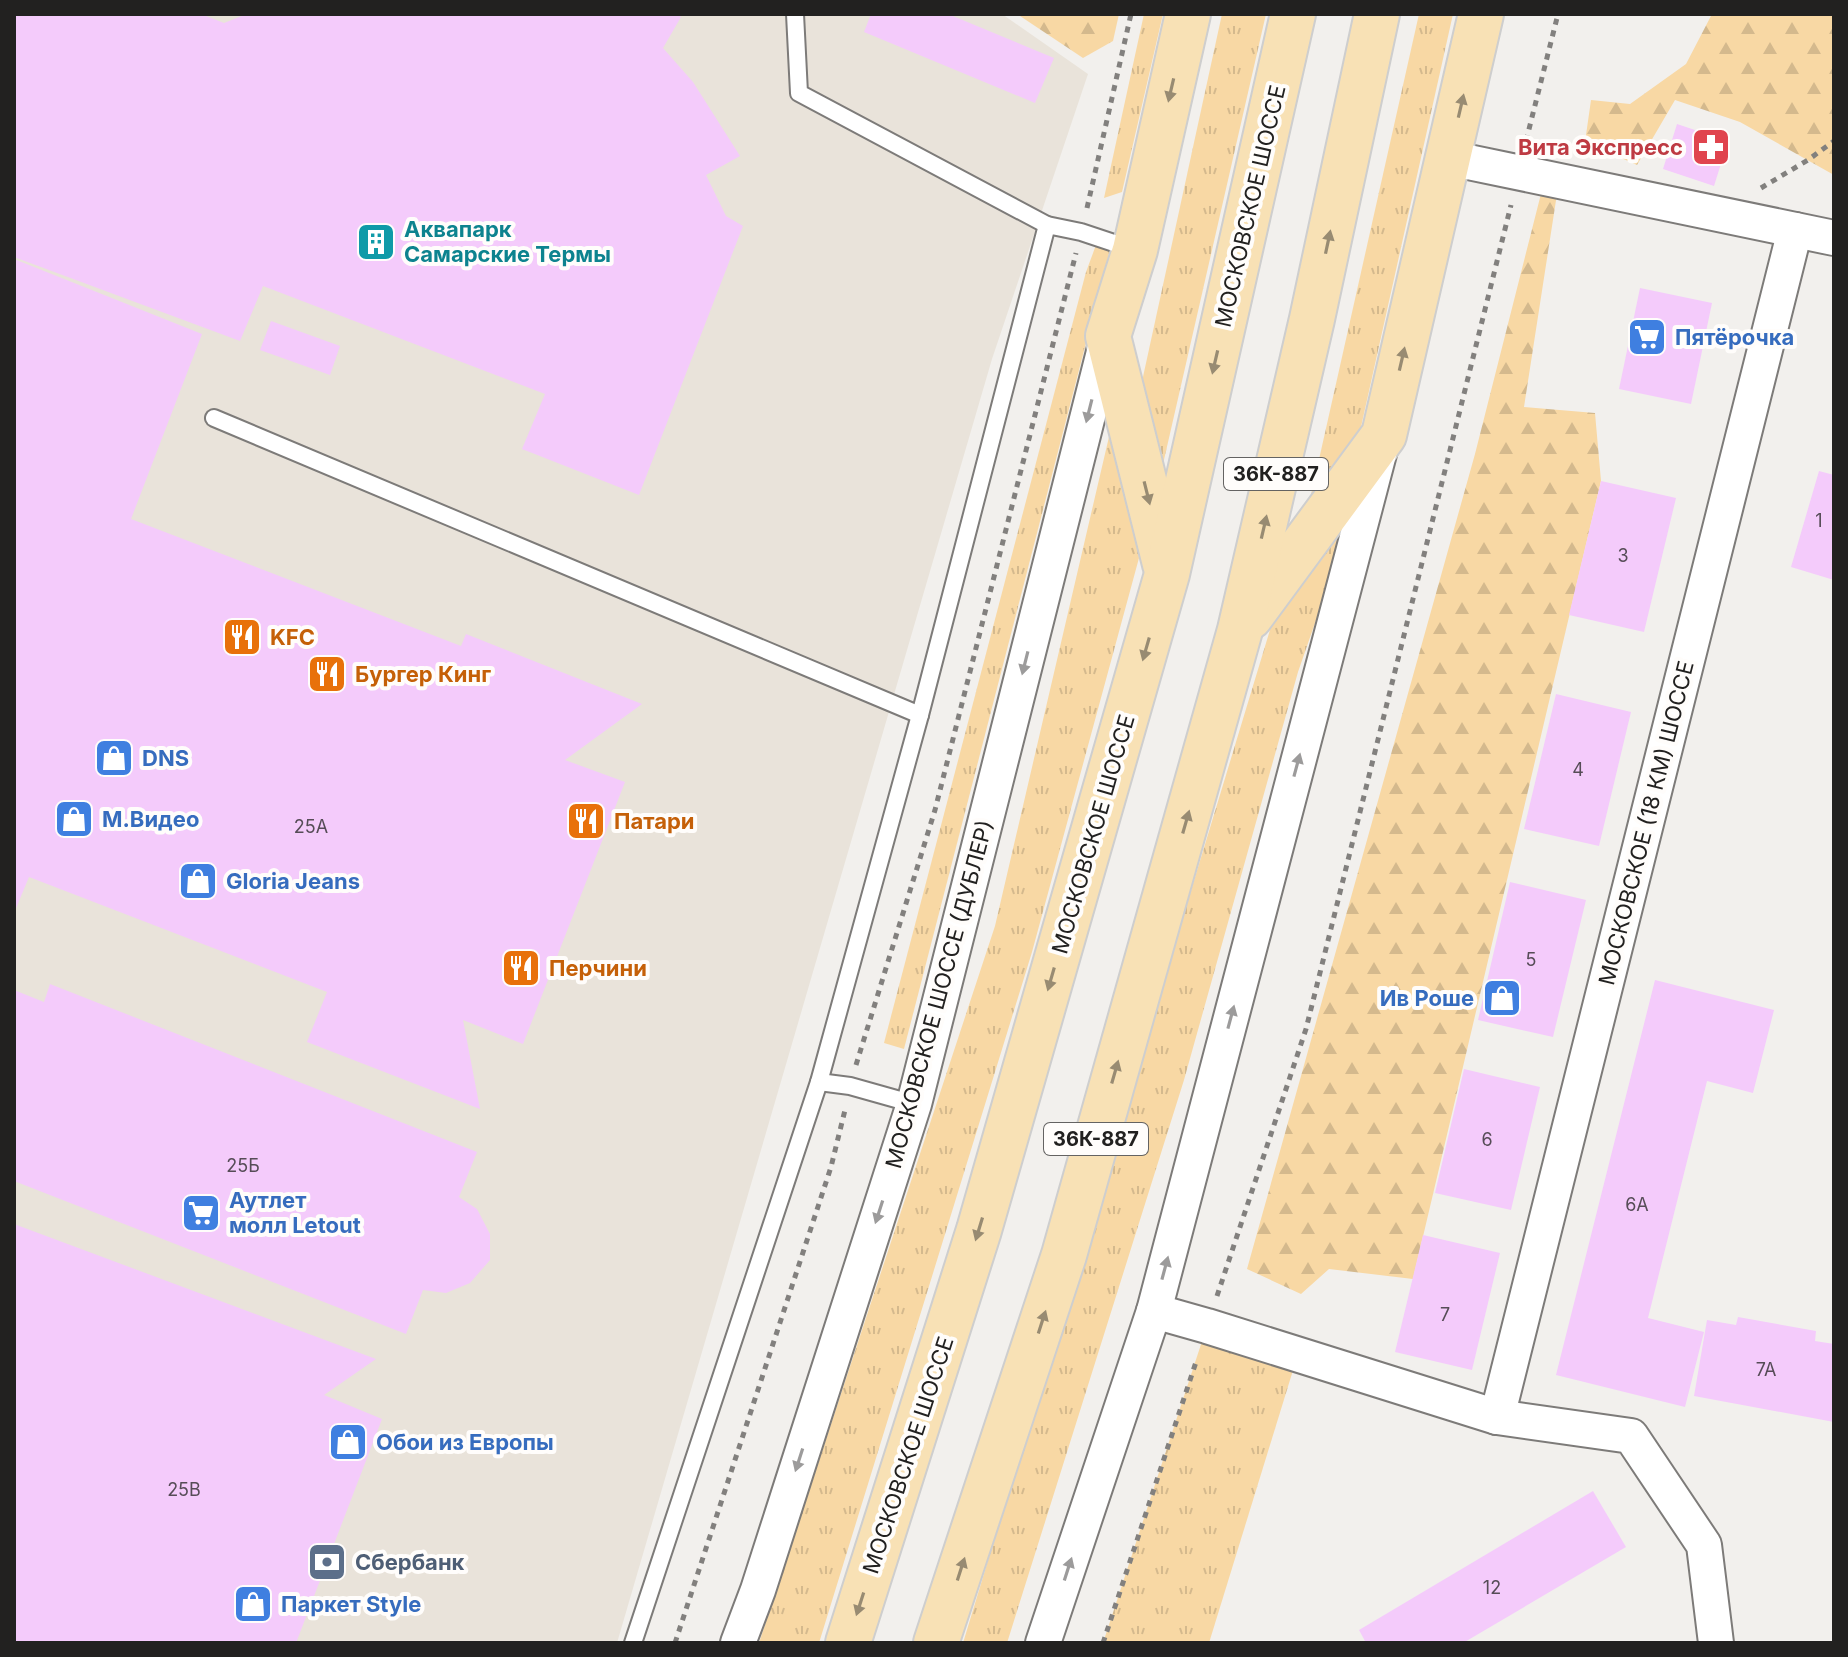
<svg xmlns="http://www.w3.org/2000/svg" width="1848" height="1657" font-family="Inter,sans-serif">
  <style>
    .built { fill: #e9e3da }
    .grass { fill: url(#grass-tufts) }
    .forest { fill: url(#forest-firs) }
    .building { fill: #f4cbfb }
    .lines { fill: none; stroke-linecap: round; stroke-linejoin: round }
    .lane-casing { stroke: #7d7b79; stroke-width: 20 }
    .street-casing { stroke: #7d7b79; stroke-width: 38 }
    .primary-casing { stroke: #cecece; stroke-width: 48 }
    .path { stroke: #82807e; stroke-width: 5; stroke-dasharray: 6 6; stroke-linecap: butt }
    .lane { stroke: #fff; stroke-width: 16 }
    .street { stroke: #fff; stroke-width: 34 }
    .primary { stroke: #f8e1b5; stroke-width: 44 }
    .oneway { fill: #988b72 }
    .oneway2 { fill: #9c9b9b }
    .labels { text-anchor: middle; stroke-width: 8; stroke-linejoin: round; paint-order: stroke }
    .number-label { font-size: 18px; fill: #564c57 }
    .shield { fill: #fffdfb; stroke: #646362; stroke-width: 2 }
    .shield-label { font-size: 20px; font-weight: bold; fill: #222120 }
    .health-label { font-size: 22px; font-weight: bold; fill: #be3a42; stroke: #fffdfb; text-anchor: end }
    .street-label { font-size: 22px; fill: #222120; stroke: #fffdfb }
    .culture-label { font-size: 22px; font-weight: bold; fill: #0d838f; stroke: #fffdfb; text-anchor: start }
    .shop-label { font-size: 22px; font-weight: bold; fill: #366cbe; stroke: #fffdfb; text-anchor: start }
    .food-label { font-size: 22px; font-weight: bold; fill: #c56008; stroke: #fffdfb; text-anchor: start }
    .service-label { font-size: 22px; font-weight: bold; fill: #4e5e75; stroke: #fffdfb; text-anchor: start }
  </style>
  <defs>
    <pattern id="grass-tufts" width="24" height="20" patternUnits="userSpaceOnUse" patternTransform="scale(2)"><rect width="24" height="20" fill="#f8d8a4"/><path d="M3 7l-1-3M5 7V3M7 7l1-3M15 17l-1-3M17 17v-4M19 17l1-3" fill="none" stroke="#d4b98d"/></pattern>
    <pattern id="forest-firs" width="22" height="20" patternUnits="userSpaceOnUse" patternTransform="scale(2)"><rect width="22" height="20" fill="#f8d8a4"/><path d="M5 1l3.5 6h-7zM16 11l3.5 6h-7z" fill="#d4b98d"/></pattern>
  </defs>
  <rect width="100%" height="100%" fill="#f2f0ed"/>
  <!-- built -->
  <path class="built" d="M14 14H1002L1088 74 992 359 617 1643H14Z"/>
  <!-- grass -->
  <g class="grass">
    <path d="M1144 14H1163L1122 192 1104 198Z"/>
    <path d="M1222 14H1266L1158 486 1136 409Z"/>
    <path d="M1419 14H1453L1361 427 1309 504Z"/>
    <path d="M1112 242 904 1049 884 1043 1086 272 1096 245Z"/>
    <path d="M1115 411 1139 558 1032 952 819 1643H759L995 926Z"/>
    <path d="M1363 485 1298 672 1184 1080 1007 1643H963L1276 610Z"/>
    <path d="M1207 1326 1298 1354 1209 1643H1103Z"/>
  </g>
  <!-- forest -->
  <g class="forest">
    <path d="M1017 14H1119L1113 41 1083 58Z"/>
    <path d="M1712 14H1834V175L1740 122 1675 100 1637 165 1585 142 1591 100 1630 104 1686 64Z"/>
    <path d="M1545 178 1559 181 1524 407 1595 413 1601 481 1413 1279 1329 1269 1301 1294 1247 1269 1475 454Z"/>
  </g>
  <!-- building -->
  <g class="building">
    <path d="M14 14H201L224 23 247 14H677L681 17 663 48 693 82 740 156 706 175 726 216 743 226 639 495 522 449 545 394 263 286 240 341 14 257Z"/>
    <path d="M871 14H948L1054 58 1035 103 864 32Z"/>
    <path d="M1677 124 1728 141 1714 186 1663 169Z"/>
    <path d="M14 259 202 334 131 519 461 646 466 634 642 704 565 760 625 782 523 1044 463 1020 480 1109 307 1042 327 992 29 877 14 913Z"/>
    <path d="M1640 288 1712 303 1691 404 1619 389Z"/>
    <path d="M271 321 340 346 330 375 260 350Z"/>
    <path d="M1819 471 1834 475V580L1791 567Z"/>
    <path d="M1601 481 1676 498 1644 632 1569 615Z"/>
    <path d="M1556 694 1631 712 1599 846 1524 829Z"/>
    <path d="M1510 882 1586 900 1553 1037 1478 1020Z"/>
    <path d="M1655 980 1774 1010 1753 1093 1707 1081 1648 1318 1704 1332 1685 1407 1556 1375Z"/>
    <path d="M50 984 477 1152 459 1197 477 1209 490 1234V1260L470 1283 446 1293 423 1290 406 1334 14 1181V990L44 1002Z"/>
    <path d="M1464 1069 1540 1087 1511 1210 1435 1193Z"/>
    <path d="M14 1224 376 1359 324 1395 382 1419 296 1643H14Z"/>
    <path d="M1423 1235 1500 1253 1472 1370 1395 1352Z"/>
    <path d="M1738 1317 1816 1331 1815 1341 1834 1344V1422L1694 1396 1707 1320 1736 1325Z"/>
    <path d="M1593 1491 1626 1547 1463 1643H1366L1359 1630Z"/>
  </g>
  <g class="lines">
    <defs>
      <g id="lane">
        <path d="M795 14 799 93 1047 225"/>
        <path d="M214 418 920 715"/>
        <path d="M819 1082 850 1086 914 1104"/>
        <path d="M633 1643 819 1082 920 715 1047 225 1081 232 1132 249"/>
      </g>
      <g id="street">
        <path d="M1449 158 1834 238"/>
        <path d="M1154 1311 1207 1326 1497 1417 1631 1436 1704 1545 1716 1643"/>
        <path d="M1497 1417 1795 230"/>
        <path d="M738 1643 758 1590 914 1104 1108 336"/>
        <path d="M1043 1643 1154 1311 1380 450"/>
      </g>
      <g id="primary">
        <path d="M1165 564 1108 336 1135 250 1188 14"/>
        <path d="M1250 617 1384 435 1481 14"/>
        <path d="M848 1643 979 1230 1167 574 1293 14"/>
        <path d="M936 1643 1064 1255 1240 630 1312 319 1377 14"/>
      </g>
    </defs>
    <!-- lane casing -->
    <use href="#lane" class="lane-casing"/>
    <!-- street casing -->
    <use href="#street" class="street-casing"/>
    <!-- primary casing -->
    <use href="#primary" class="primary-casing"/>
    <!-- path -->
    <g class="path">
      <path d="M1526 141 1558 14"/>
      <path d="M1761 188 1808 160 1834 141"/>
      <path d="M1087 208 1131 14"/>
      <path d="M856 1065 935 810 1076 253"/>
      <path d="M1217 1296 1306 1029 1511 205"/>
      <path d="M675 1643 831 1167 845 1110"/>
      <path d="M1103 1643 1197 1359"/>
    </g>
    <!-- lane -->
    <use href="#lane" class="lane"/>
    <!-- street -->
    <use href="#street" class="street"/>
    <!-- primary -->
    <use href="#primary" class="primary"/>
  </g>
  <!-- one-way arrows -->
  <defs><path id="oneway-solid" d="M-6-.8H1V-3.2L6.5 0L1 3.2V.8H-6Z" transform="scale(2)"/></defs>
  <g class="oneway">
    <use href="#oneway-solid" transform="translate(1171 90) rotate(103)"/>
    <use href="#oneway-solid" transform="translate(1461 106) rotate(-77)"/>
    <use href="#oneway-solid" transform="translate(1328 242) rotate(-78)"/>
    <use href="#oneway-solid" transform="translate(1402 359) rotate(-77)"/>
    <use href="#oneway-solid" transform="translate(1215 362) rotate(103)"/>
    <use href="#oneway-solid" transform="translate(1147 493) rotate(76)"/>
    <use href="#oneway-solid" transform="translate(1264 527) rotate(-77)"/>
    <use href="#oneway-solid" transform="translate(1146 649) rotate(106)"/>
    <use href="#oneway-solid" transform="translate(1186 822) rotate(-74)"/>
    <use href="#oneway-solid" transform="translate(1051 979) rotate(106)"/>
    <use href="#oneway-solid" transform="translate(1115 1072) rotate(-74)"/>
    <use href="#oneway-solid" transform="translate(979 1229) rotate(107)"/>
    <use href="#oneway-solid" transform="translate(1042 1322) rotate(-72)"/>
    <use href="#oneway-solid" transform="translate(961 1569) rotate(-72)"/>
    <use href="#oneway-solid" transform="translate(860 1604) rotate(108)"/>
  </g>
  <g class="oneway2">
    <use href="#oneway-solid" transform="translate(1089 411) rotate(104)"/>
    <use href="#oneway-solid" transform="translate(1025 663) rotate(104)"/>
    <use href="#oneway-solid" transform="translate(1297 765) rotate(-75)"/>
    <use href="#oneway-solid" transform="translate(1231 1017) rotate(-75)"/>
    <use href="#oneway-solid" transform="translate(879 1212) rotate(108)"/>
    <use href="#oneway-solid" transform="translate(1165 1268) rotate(-75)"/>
    <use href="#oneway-solid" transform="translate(799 1460) rotate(108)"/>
    <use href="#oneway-solid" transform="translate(1068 1569) rotate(-72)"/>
  </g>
  <!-- icons -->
  <defs>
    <symbol id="pharmacy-square" viewBox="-11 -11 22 22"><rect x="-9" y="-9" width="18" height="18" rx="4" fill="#e0444e" stroke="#fffdfb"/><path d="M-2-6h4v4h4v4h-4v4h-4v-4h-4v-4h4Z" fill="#fff"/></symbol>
    <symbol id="building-square" viewBox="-11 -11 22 22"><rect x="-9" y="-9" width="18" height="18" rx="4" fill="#0f9aa8" stroke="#fffdfb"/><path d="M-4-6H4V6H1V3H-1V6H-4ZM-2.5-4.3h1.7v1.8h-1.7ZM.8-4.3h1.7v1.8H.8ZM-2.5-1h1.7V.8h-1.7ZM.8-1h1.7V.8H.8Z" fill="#fff"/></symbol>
    <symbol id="supermarket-square" viewBox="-11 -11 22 22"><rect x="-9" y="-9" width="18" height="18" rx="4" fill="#3f7fe0" stroke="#fffdfb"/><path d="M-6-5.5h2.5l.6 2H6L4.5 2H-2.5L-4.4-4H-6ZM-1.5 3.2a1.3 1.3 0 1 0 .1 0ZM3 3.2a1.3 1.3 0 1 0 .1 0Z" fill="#fff"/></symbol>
    <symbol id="restaurant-square" viewBox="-11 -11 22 22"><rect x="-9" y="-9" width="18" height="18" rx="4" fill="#e8710a" stroke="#fffdfb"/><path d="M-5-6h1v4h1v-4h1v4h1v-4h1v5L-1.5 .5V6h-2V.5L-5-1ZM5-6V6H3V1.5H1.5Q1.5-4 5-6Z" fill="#fff"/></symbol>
    <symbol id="shop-square" viewBox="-11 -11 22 22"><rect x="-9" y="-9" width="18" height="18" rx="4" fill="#3f7fe0" stroke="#fffdfb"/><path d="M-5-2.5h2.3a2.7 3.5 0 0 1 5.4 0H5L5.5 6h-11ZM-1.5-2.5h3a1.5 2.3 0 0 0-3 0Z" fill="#fff"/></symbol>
    <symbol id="bank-square" viewBox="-11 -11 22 22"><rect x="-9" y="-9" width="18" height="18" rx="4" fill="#5c6f8a" stroke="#fffdfb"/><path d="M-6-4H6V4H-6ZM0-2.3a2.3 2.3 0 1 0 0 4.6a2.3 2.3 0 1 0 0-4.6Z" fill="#fff"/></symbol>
  </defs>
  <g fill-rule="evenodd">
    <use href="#pharmacy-square" x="1689" y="125" width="44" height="44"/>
    <use href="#building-square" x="354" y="220" width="44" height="44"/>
    <use href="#supermarket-square" x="1625" y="315" width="44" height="44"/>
    <use href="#restaurant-square" x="220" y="615" width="44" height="44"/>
    <use href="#restaurant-square" x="305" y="652" width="44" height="44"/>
    <use href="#shop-square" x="92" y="736" width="44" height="44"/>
    <use href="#shop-square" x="52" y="797" width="44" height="44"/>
    <use href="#restaurant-square" x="564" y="799" width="44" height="44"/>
    <use href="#shop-square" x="176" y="859" width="44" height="44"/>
    <use href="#restaurant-square" x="499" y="946" width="44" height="44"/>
    <use href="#shop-square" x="1480" y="976" width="44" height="44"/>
    <use href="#supermarket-square" x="179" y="1191" width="44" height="44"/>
    <use href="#shop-square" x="326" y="1420" width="44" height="44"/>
    <use href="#bank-square" x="305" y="1540" width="44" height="44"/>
    <use href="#shop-square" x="231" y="1582" width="44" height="44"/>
  </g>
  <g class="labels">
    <!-- number labels -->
    <g class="number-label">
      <text x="1819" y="527">1</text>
      <text x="1623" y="562">3</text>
      <text x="1578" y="776">4</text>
      <text x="311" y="833">25А</text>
      <text x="1531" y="966">5</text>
      <text x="1487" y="1146">6</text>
      <text x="243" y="1172">25Б</text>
      <text x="1637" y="1211">6А</text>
      <text x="1445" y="1321">7</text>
      <text x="1766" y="1376">7А</text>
      <text x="184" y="1496">25В</text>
      <text x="1492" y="1594">12</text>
    </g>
    <!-- shield labels -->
    <g class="shield">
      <rect x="1224" y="458" width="104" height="32" rx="6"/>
      <rect x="1044" y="1123" width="104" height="32" rx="6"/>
    </g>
    <g class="shield-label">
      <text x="1276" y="481">36К-887</text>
      <text x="1096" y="1146">36К-887</text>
    </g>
    <!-- health labels -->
    <g class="health-label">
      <text x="1683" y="155">Вита Экспресс</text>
    </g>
    <!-- street labels -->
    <g class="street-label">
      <text transform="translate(1250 206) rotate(-77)" y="8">МОСКОВСКОЕ ШОССЕ</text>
      <text transform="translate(1646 823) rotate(-76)" y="8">МОСКОВСКОЕ (18 КМ) ШОССЕ</text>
      <text transform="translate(1093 834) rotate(-74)" y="8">МОСКОВСКОЕ ШОССЕ</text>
      <text transform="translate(939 994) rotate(-75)" y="8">МОСКОВСКОЕ ШОССЕ (ДУБЛЕР)</text>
      <text transform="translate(908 1455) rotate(-72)" y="8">МОСКОВСКОЕ ШОССЕ</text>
    </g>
    <!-- culture labels -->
    <g class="culture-label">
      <text x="404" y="237">Аквапарк<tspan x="404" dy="25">Самарские Термы</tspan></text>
    </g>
    <!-- shop labels -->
    <g class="shop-label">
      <text x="1675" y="345">Пятёрочка</text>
      <text x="142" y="766">DNS</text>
      <text x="102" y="827">М.Видео</text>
      <text x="226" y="889">Gloria Jeans</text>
      <text x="1474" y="1006" text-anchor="end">Ив Роше</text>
      <text x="229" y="1208">Аутлет<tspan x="229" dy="25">молл Letout</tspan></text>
      <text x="376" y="1450">Обои из Европы</text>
      <text x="281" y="1612">Паркет Style</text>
    </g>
    <!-- food labels -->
    <g class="food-label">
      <text x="270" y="645">KFC</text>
      <text x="355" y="682">Бургер Кинг</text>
      <text x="614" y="829">Патари</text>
      <text x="549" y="976">Перчини</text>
    </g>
    <!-- service labels -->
    <g class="service-label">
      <text x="355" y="1570">Сбербанк</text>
    </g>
  </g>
  <!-- border -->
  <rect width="1848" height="1657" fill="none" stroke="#222120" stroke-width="32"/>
</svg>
